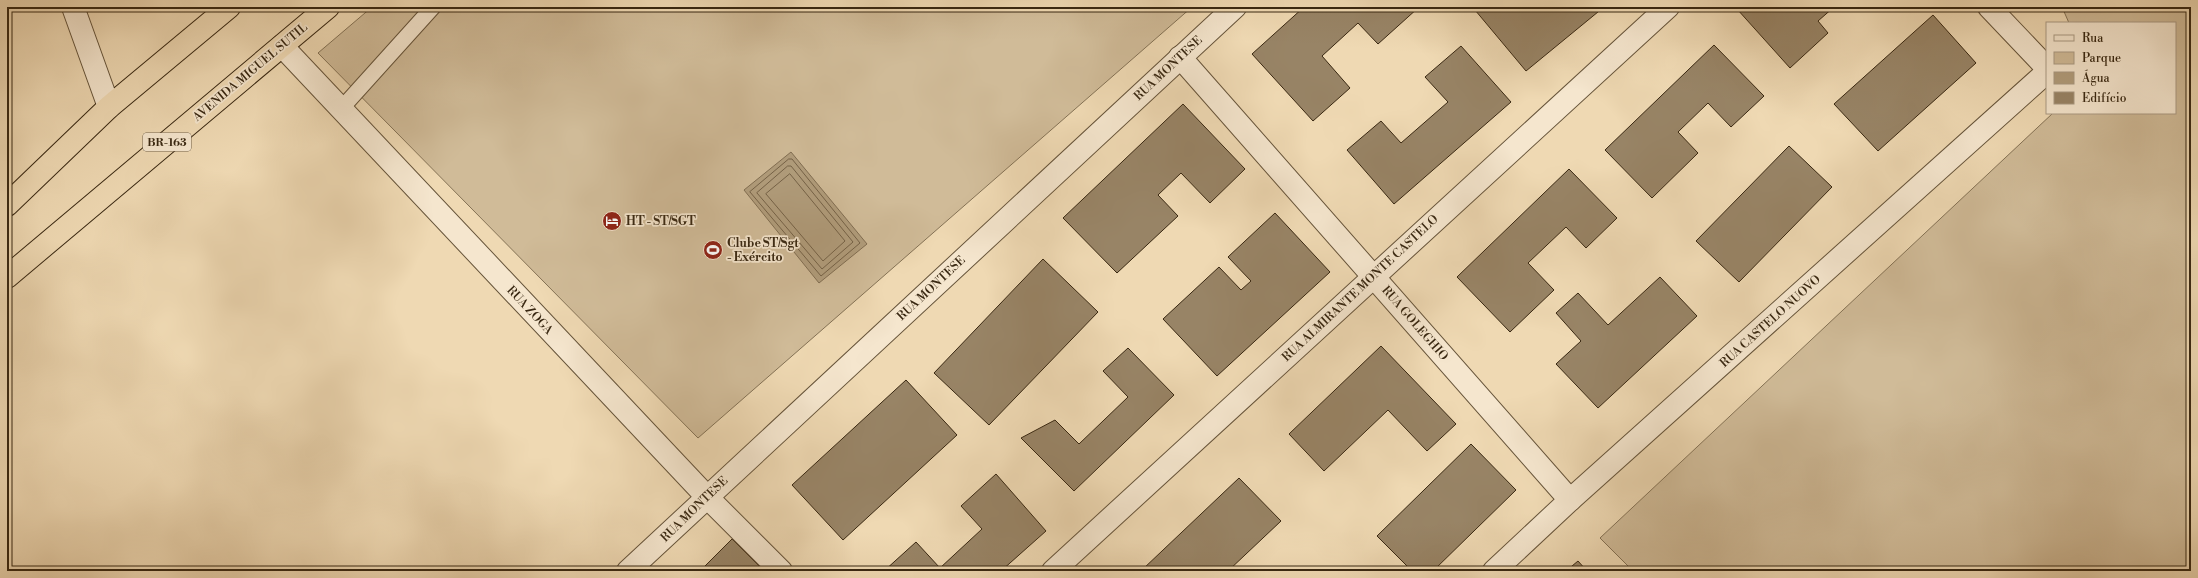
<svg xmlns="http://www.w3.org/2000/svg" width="2198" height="578" font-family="'Libre Bodoni',serif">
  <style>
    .green { fill: #d0bb98; stroke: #847255 }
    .water { fill: #b19d7c; stroke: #816e52 }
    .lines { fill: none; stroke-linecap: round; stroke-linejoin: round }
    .shore { stroke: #756247; stroke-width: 1 }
    .building { fill: #988466; stroke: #392812 }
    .service-casing { stroke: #66543a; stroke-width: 17 }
    .minor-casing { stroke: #66543a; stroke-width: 24 }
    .trunk-casing { stroke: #392812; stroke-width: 24 }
    .service { stroke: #f5e6ce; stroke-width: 15 }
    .minor { stroke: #f5e6ce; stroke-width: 22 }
    .trunk { stroke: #efd9b3; stroke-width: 22 }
    .labels { text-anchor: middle; stroke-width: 3.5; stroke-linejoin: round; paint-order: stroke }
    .shield { fill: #f5e6ce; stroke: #71614a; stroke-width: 1 }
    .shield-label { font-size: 11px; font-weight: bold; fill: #392812 }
    .street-label { font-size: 12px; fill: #392812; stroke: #f5e6ce }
    .poi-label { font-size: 12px; font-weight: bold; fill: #392812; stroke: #f5e6ce; text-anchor: start }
  </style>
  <rect width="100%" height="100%" fill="#efd9b3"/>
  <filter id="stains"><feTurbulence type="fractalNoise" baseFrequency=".005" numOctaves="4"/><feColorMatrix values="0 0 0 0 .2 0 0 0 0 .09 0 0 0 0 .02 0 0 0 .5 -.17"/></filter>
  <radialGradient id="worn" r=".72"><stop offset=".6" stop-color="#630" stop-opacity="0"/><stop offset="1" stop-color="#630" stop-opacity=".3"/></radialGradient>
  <!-- green -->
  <g class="green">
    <path d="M372 7H1192L698 438 318 53Z"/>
    <path d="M2062 7H2191V571H1633L1600 538 2053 113H2175V23H2069Z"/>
  </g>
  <!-- water -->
  <path class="water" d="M791 152 867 244 819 283 744 190Z"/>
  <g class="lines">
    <!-- shore -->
    <g class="shore">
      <path d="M789 159H792L860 243 821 276 750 192Z"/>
      <path d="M788 166H791L853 242 822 269 757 193Z"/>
      <path d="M790 174 845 241 823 261 766 194Z"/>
    </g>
  </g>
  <!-- building -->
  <g class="building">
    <path d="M1304 7 1418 8 1378 44 1358 23 1322 56 1350 88 1313 121 1252 54Z"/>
    <path d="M1479 7H1526L1530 12 1535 7H1604L1526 71 1475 10Z"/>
    <path d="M1739 7H1834L1818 21 1828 33 1790 68 1737 9Z"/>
    <path d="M1933 15 1976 63 1878 151 1834 104Z"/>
    <path d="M1714 45 1764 96 1731 127 1708 103 1678 132 1698 153 1652 198 1605 150Z"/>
    <path d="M1461 46 1511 102 1394 204 1347 150 1381 121 1401 143 1448 102 1425 77Z"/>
    <path d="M1183 104 1245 169 1210 203 1181 173 1158 195 1178 216 1117 273 1063 218Z"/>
    <path d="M1789 146 1832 187 1739 282 1696 241Z"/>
    <path d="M1569 169 1617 218 1586 248 1566 227 1528 263 1554 290 1510 332 1457 277Z"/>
    <path d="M1275 213 1330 272 1217 376 1163 319 1219 267 1241 290 1251 281 1228 257Z"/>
    <path d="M1043 259 1098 312 989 425 934 373Z"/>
    <path d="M1660 277 1697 316 1598 408 1556 364 1581 341 1556 313 1578 293 1608 325Z"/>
    <path d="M1381 346 1456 424 1427 451 1388 410 1324 471 1289 434Z"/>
    <path d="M1128 348 1174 395 1074 491 1021 438 1055 420 1079 444 1128 397 1103 371Z"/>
    <path d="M906 380 957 435 843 540 792 485Z"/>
    <path d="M1471 444 1516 490 1433 571H1412L1377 536Z"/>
    <path d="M996 474 1046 531 1001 571H884L916 542 940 568 982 529 961 506Z"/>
    <path d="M1239 478 1281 521 1228 571H1145L1143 569Z"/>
    <path d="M732 539 764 571H700Z"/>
    <path d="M1578 561 1587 571H1566Z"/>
  </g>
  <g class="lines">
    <defs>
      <path id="service" d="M341 109 433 7"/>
      <g id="minor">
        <path d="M73 7 109 107"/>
        <path d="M1989 7 2047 68"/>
        <path d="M282 46 708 498 781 571"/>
        <path d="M1180 57 1570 500"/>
        <path d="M628 571 1235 7"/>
        <path d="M1053 571 1668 7"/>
        <path d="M1494 571 1570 500 2047 72"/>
      </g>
      <g id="trunk">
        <path d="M7 205 109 107 229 7"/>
        <path d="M7 277 328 7"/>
      </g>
    </defs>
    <!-- service casing -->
    <use href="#service" class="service-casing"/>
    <!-- minor casing -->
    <use href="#minor" class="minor-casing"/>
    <!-- trunk casing -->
    <use href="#trunk" class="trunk-casing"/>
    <!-- service -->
    <use href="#service" class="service"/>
    <!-- minor -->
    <use href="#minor" class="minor"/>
    <!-- trunk -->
    <use href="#trunk" class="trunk"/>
  </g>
  <!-- icons -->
  <defs>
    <symbol id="hotel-disc" viewBox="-11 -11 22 22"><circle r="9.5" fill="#8f2418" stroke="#f5e6ce"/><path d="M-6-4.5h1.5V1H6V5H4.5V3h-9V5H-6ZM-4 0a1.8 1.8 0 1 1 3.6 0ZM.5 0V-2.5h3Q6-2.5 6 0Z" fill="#fff"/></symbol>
    <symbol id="stadium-disc" viewBox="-11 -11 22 22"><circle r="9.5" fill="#8f2418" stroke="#f5e6ce"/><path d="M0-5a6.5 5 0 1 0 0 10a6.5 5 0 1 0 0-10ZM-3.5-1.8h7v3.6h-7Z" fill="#fff"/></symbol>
  </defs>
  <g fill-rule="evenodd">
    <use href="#hotel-disc" x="601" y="210" width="22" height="22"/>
    <use href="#stadium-disc" x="702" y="239" width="22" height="22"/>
  </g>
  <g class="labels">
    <!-- shield labels -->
    <rect class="shield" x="143" y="133" width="48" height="18" rx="3"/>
    <g class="shield-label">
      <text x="167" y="146">BR-163</text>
    </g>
    <!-- street labels -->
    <g class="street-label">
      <text transform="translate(1168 68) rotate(-43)" y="4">RUA MONTESE</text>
      <text transform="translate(250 72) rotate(-40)" y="4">AVENIDA MIGUEL SUTIL</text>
      <text transform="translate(931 288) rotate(-43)" y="4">RUA MONTESE</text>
      <text transform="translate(1360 288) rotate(-43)" y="4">RUA ALMIRANTE MONTE CASTELO</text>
      <text transform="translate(530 310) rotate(47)" y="4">RUA ZOGA</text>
      <text transform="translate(1770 321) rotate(-42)" y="4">RUA CASTELO NUOVO</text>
      <text transform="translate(1415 323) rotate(49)" y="4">RUA GOLEGHIO</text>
      <text transform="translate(694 509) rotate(-44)" y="4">RUA MONTESE</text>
    </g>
    <!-- poi labels -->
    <g class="poi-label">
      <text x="626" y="225">HT - ST/SGT</text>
      <text x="727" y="247">Clube ST/Sgt<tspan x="727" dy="14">- Exército</tspan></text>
    </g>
  </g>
  <!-- margin -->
  <rect width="2198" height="578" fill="none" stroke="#efd9b3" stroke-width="24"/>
  <rect x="8" y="8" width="2182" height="562" fill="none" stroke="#392812" stroke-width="2"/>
  <rect x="12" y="12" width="2174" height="554" fill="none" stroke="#392812"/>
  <!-- legend -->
  <rect x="2046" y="22" width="130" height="92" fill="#f5e6ce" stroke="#aa9a83"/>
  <rect x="2054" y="35" width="20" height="6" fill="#f5e6ce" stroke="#aa9a83"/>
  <text x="2082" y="42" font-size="12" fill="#392812">Rua</text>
  <rect x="2054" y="52" width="20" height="12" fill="#d0bb98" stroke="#aa9a83"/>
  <text x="2082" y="62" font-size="12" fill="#392812">Parque</text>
  <rect x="2054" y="72" width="20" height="12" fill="#b19d7c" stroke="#aa9a83"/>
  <text x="2082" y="82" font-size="12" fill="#392812">Água</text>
  <rect x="2054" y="92" width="20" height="12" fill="#988466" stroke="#aa9a83"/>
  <text x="2082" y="102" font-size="12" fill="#392812">Edifício</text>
  <rect width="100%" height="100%" filter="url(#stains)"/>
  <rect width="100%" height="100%" fill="url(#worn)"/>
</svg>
